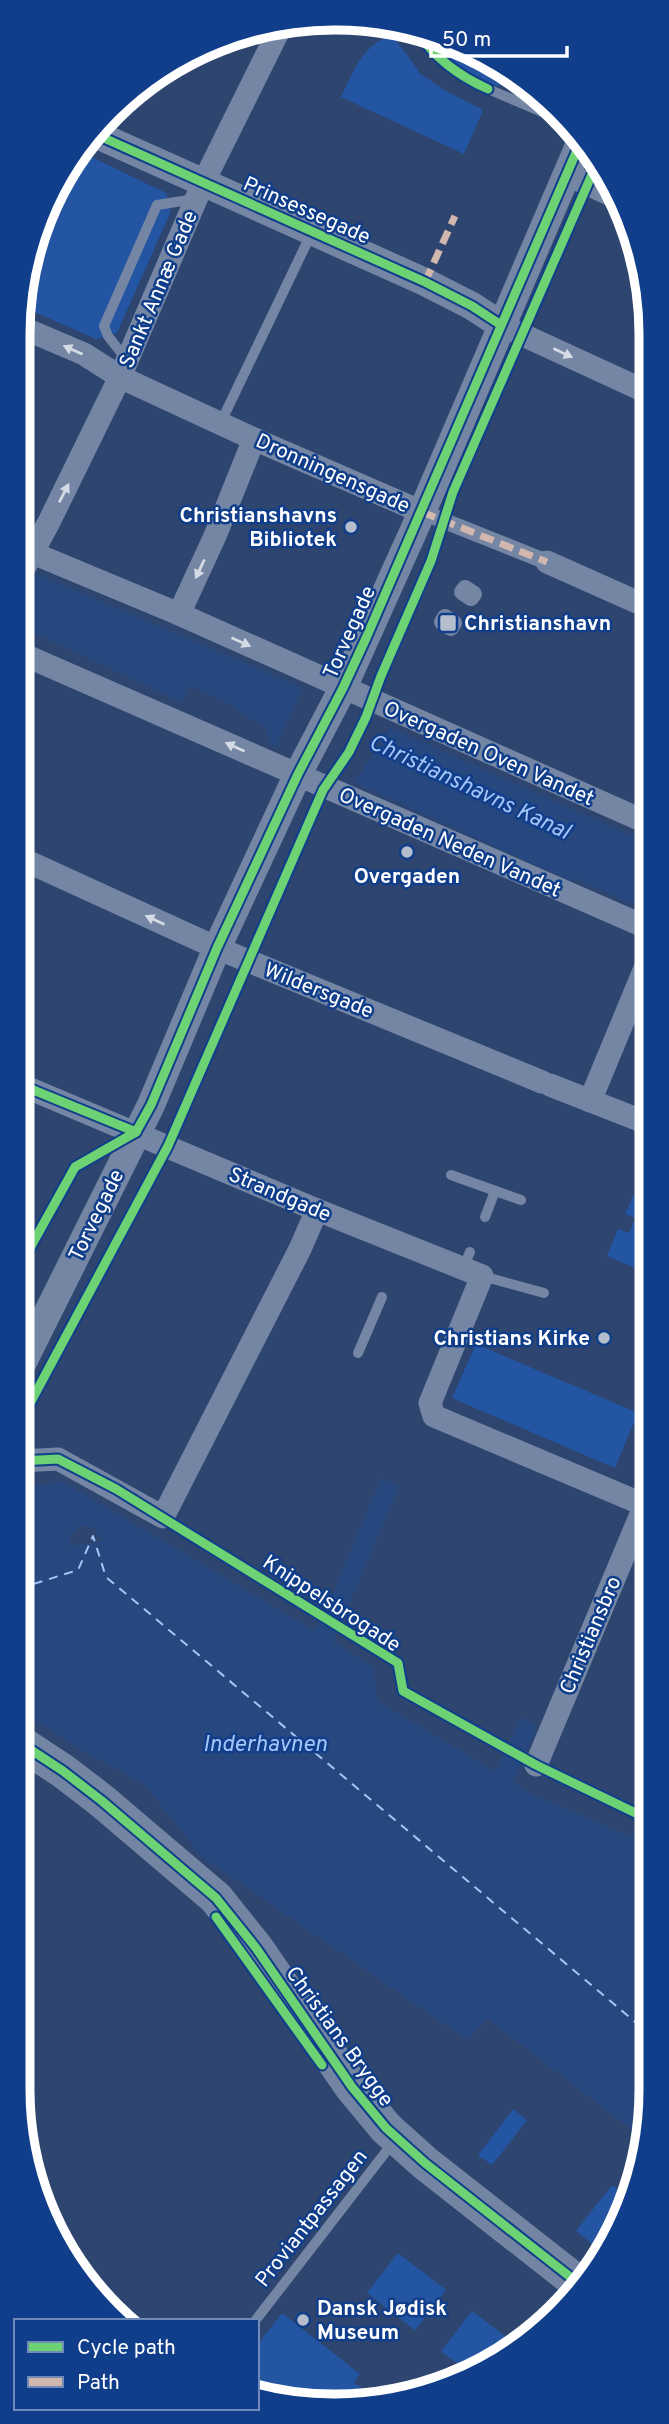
<svg xmlns="http://www.w3.org/2000/svg" width="669" height="2424" font-family="Overpass,sans-serif">
  <style>
    .green { fill: #2455a3 }
    .water { fill: #27487f }
    .pier { fill: #2d456f }
    .lines { fill: none; stroke-linecap: round; stroke-linejoin: round }
    .ferry { stroke: #a3c5f9; stroke-width: 2; stroke-dasharray: 9 7; stroke-linecap: butt }
    .service { stroke: #7486a4; stroke-width: 10 }
    .pedestrian { stroke: #7486a4; stroke-width: 16 }
    .minor { stroke: #7486a4; stroke-width: 23 }
    .tertiary { stroke: #7486a4; stroke-width: 28 }
    .primary { stroke: #7385a2; stroke-width: 35 }
    .quiet { stroke: #d1b7ad; stroke-width: 7; stroke-dasharray: 14 7; stroke-linecap: butt }
    .cycleway-casing { stroke: #113e8b; stroke-width: 13 }
    .cycleway { stroke: #6cd273; stroke-width: 9 }
    .oneway { fill: #d5dbe4 }
    .poi-dot { fill: #b6becd; stroke: #113e8b; stroke-width: 2.5 }
    .labels { text-anchor: middle; stroke-width: 5; stroke-linejoin: round; paint-order: stroke }
    .street-label { font-size: 21px; fill: #fff; stroke: #113e8b }
    .poi-label { font-size: 21px; font-weight: bold; fill: #fff; stroke: #113e8b; text-anchor: end }
    .water-label { font-size: 23px; font-style: italic; fill: #a3c5f9; stroke: #113e8b }
    .rim { fill: none; stroke: #fff; stroke-width: 9 }
  </style>
  <rect width="100%" height="100%" fill="#2d456f"/>
  <!-- green -->
  <g class="green">
    <path d="M393 36 421 74 444 90 483 110 464 154 341 97C352 74 364 41 393 36Z"/>
    <path d="M432 37 493 60 526 85 518 82 496 86 457 67Z"/>
    <path d="M79 151 166 193 171 211 117 333 96 339 23 307 24 273 71 159Z"/>
    <path d="M647 1175V1273L607 1256 618 1229 629 1233 635 1218 625 1214 633 1196 638 1197Z"/>
    <path d="M476 1344 638 1413 615 1468 452 1398Z"/>
    <path d="M513 2109 527 2120 492 2165 478 2155Z"/>
    <path d="M612 2185 628 2197 622 2213 596 2247 576 2231Z"/>
    <path d="M398 2253 446 2290 415 2330 367 2293Z"/>
    <path d="M472 2311 518 2346 467 2371 441 2351Z"/>
    <path d="M282 2313 360 2374 354 2382 376 2400 313 2406 257 2391V2345Z"/>
  </g>
  <!-- water -->
  <g class="water">
    <path d="M23 568 275 676 648 843V911L574 878 572 882 276 747 22 627Z"/>
    <path d="M381 1478 399 1486 354 1594 336 1585Z"/>
    <path d="M62 1481 315 1631 337 1586 353 1595 333 1642 374 1667 377 1701 495 1771 521 1717 537 1727 514 1783 532 1794 646 1843 645 2140 488 2019 467 2040 201 1856 144 1784 77 1748 19 1709V1489Z"/>
  </g>
  <!-- pier -->
  <g class="pier">
    <path d="M190 686 238 708 237 712 266 727 267 737 270 739 268 744 182 703Z"/>
    <path d="M303 688 390 727 354 783 276 747Z"/>
    <path d="M81 1526 93 1528 103 1541 70 1546V1535Z"/>
  </g>
  <g class="lines">
    <!-- ferry -->
    <path class="ferry" d="M19 1582 27 1586 78 1570 93 1536 106 1577 646 2031"/>
    <!-- service -->
    <g class="service">
      <path d="M488 89 568 123"/>
      <path d="M126 359 108 336 104 326 157 205 195 199"/>
      <path d="M221 422 312 232"/>
      <path d="M628 1010 648 1019"/>
      <path d="M451 1175 521 1200"/>
      <path d="M485 1217 495 1191"/>
      <path d="M463 1268 470 1252"/>
      <path d="M482 1276 544 1293"/>
      <path d="M358 1353 382 1297"/>
      <path d="M163 1517 398 1663 403 1691 536 1765 646 1818"/>
      <path d="M255 2321 395 2140"/>
    </g>
    <!-- pedestrian -->
    <g class="pedestrian">
      <path d="M422 512 547 562"/>
      <path d="M465 588 474 594 471 598 462 592Z"/>
      <path d="M445 617 454 623 451 628 442 622Z"/>
    </g>
    <!-- minor -->
    <g class="minor">
      <path d="M566 174 620 199"/>
      <path d="M501 325 649 393"/>
      <path d="M23 328 84 354 120 377 254 439 422 512"/>
      <path d="M23 549 179 614 648 823"/>
      <path d="M547 562 648 607"/>
      <path d="M23 570 49 522 120 377 203 183 282 24"/>
      <path d="M179 614 215 536 254 439"/>
      <path d="M22 654 648 928"/>
      <path d="M22 859 217 948 542 1082"/>
      <path d="M21 1085 317 1210 482 1276 430 1403 434 1416 647 1506"/>
      <path d="M550 1085 647 1123"/>
      <path d="M590 1101 648 961"/>
      <path d="M20 1461 58 1459 163 1517 300 1249 317 1210"/>
      <path d="M536 1765 647 1500"/>
    </g>
    <!-- tertiary -->
    <g class="tertiary">
      <path d="M95 134 425 282 472 306 501 325"/>
      <path d="M20 1368 151 1105 217 948 298 774 343 688 422 512 581 141"/>
    </g>
    <!-- primary -->
    <path class="primary" d="M19 1742 63 1771 102 1801 216 1898 256 1948 352 2087 386 2128 425 2163 578 2283"/>
    <!-- quiet -->
    <g class="quiet">
      <path d="M425 282 455 216"/>
      <path d="M422 512 547 562"/>
    </g>
    <defs>
      <g id="cycleway">
        <path d="M418 32C435 59 459 76 488 89"/>
        <path d="M95 134 425 282 472 306 501 325"/>
        <path d="M21 1085 136 1132"/>
        <path d="M136 1132 151 1105 217 948 298 774 343 688 367 636 581 141"/>
        <path d="M20 1266 75 1167 136 1132"/>
        <path d="M20 1422 168 1146 323 790 349 752 366 717 381 676 431 561 453 492 597 163"/>
        <path d="M20 1461 58 1459 116 1489 398 1663 403 1691 536 1765 646 1818"/>
        <path d="M19 1742 63 1771 102 1801 216 1898 256 1948 352 2087 386 2128 425 2163 578 2283"/>
        <path d="M216 1917 322 2065"/>
      </g>
    </defs>
    <!-- cycleway casing -->
    <use href="#cycleway" class="cycleway-casing"/>
    <!-- cycleway -->
    <use href="#cycleway" class="cycleway"/>
  </g>
  <!-- one-way arrows -->
  <defs><path id="oneway-solid" d="M-6-.8H1V-3.2L6.5 0L1 3.2V.8H-6Z" transform="scale(1.75)"/></defs>
  <g class="oneway">
    <use href="#oneway-solid" transform="translate(73 350) rotate(-156)"/>
    <use href="#oneway-solid" transform="translate(563 353) rotate(25)"/>
    <use href="#oneway-solid" transform="translate(64 493) rotate(-63)"/>
    <use href="#oneway-solid" transform="translate(200 569) rotate(115)"/>
    <use href="#oneway-solid" transform="translate(241 642) rotate(24)"/>
    <use href="#oneway-solid" transform="translate(235 747) rotate(-156)"/>
    <use href="#oneway-solid" transform="translate(155 920) rotate(-155)"/>
  </g>
  <!-- markers -->
  <g class="poi-dot">
    <circle cx="351" cy="527" r="7"/>
    <rect x="439" y="614" width="18" height="18" rx="3.5"/>
    <circle cx="407" cy="852" r="7"/>
    <circle cx="604" cy="1338" r="7"/>
    <circle cx="303" cy="2320" r="7"/>
  </g>
  <g class="labels">
    <!-- street labels -->
    <g class="street-label">
      <text transform="translate(307 210) rotate(24)" y="7">Prinsessegade</text>
      <text transform="translate(158 289) rotate(-67)" y="7">Sankt Annæ Gade</text>
      <text transform="translate(333 473) rotate(24)" y="7">Dronningensgade</text>
      <text transform="translate(349 632) rotate(-66)" y="7">Torvegade</text>
      <text transform="translate(489 753) rotate(24)" y="7">Overgaden Oven Vandet</text>
      <text transform="translate(450 842) rotate(24)" y="7">Overgaden Neden Vandet</text>
      <text transform="translate(319 990) rotate(22)" y="7">Wildersgade</text>
      <text transform="translate(280 1194) rotate(23)" y="7">Strandgade</text>
      <text transform="translate(96 1215) rotate(-64)" y="7">Torvegade</text>
      <text transform="translate(332 1603) rotate(33)" y="7">Knippelsbrogade</text>
      <text transform="translate(590 1635) rotate(-67)" y="7">Christiansbro</text>
      <text transform="translate(340 2036) rotate(54)" y="7">Christians Brygge</text>
      <text transform="translate(311 2218) rotate(-52)" y="7">Proviantpassagen</text>
    </g>
    <!-- poi labels -->
    <g class="poi-label">
      <text x="337" y="522">Christianshavns<tspan x="337" dy="24">Bibliotek</tspan></text>
      <text x="464" y="630" text-anchor="start">Christianshavn</text>
      <text x="407" y="883" text-anchor="middle">Overgaden</text>
      <text x="590" y="1345">Christians Kirke</text>
      <text x="317" y="2315" text-anchor="start">Dansk Jødisk<tspan x="317" dy="24">Museum</tspan></text>
    </g>
    <!-- water labels -->
    <g class="water-label">
      <text transform="translate(470 786) rotate(25)" y="8">Christianshavns Kanal</text>
      <text x="265" y="1751">Inderhavnen</text>
    </g>
  </g>
  <!-- crop -->
  <path d="M0 0H669V2424H0ZM334 30H335A304 304 0 0 1 639 334V2090A304 304 0 0 1 335 2394H334A304 304 0 0 1 30 2090V334A304 304 0 0 1 334 30Z" fill="#113e8b" fill-rule="evenodd"/>
  <path class="rim" d="M334 30H335A304 304 0 0 1 639 334V2090A304 304 0 0 1 335 2394H334A304 304 0 0 1 30 2090V334A304 304 0 0 1 334 30Z"/>
  <!-- legend -->
  <rect x="14" y="2319" width="245" height="91" fill="#113e8b" stroke="#708bb9" stroke-width="2"/>
  <rect x="28" y="2342" width="35" height="10" fill="#6cd273" stroke="#708bb9" stroke-width="2"/>
  <text x="77" y="2354" font-size="21" fill="#ffffff">Cycle path</text>
  <rect x="28" y="2377" width="35" height="10" fill="#d1b7ad" stroke="#708bb9" stroke-width="2"/>
  <text x="77" y="2389" font-size="21" fill="#ffffff">Path</text>
  <!-- scale -->
  <path d="M431 46v10h136v-10" fill="none" stroke="#ffffff" stroke-width="3.5"/>
  <text x="442" y="46" font-size="21" fill="#ffffff" stroke="#113e8b" stroke-width="5" paint-order="stroke">50 m</text>
</svg>
